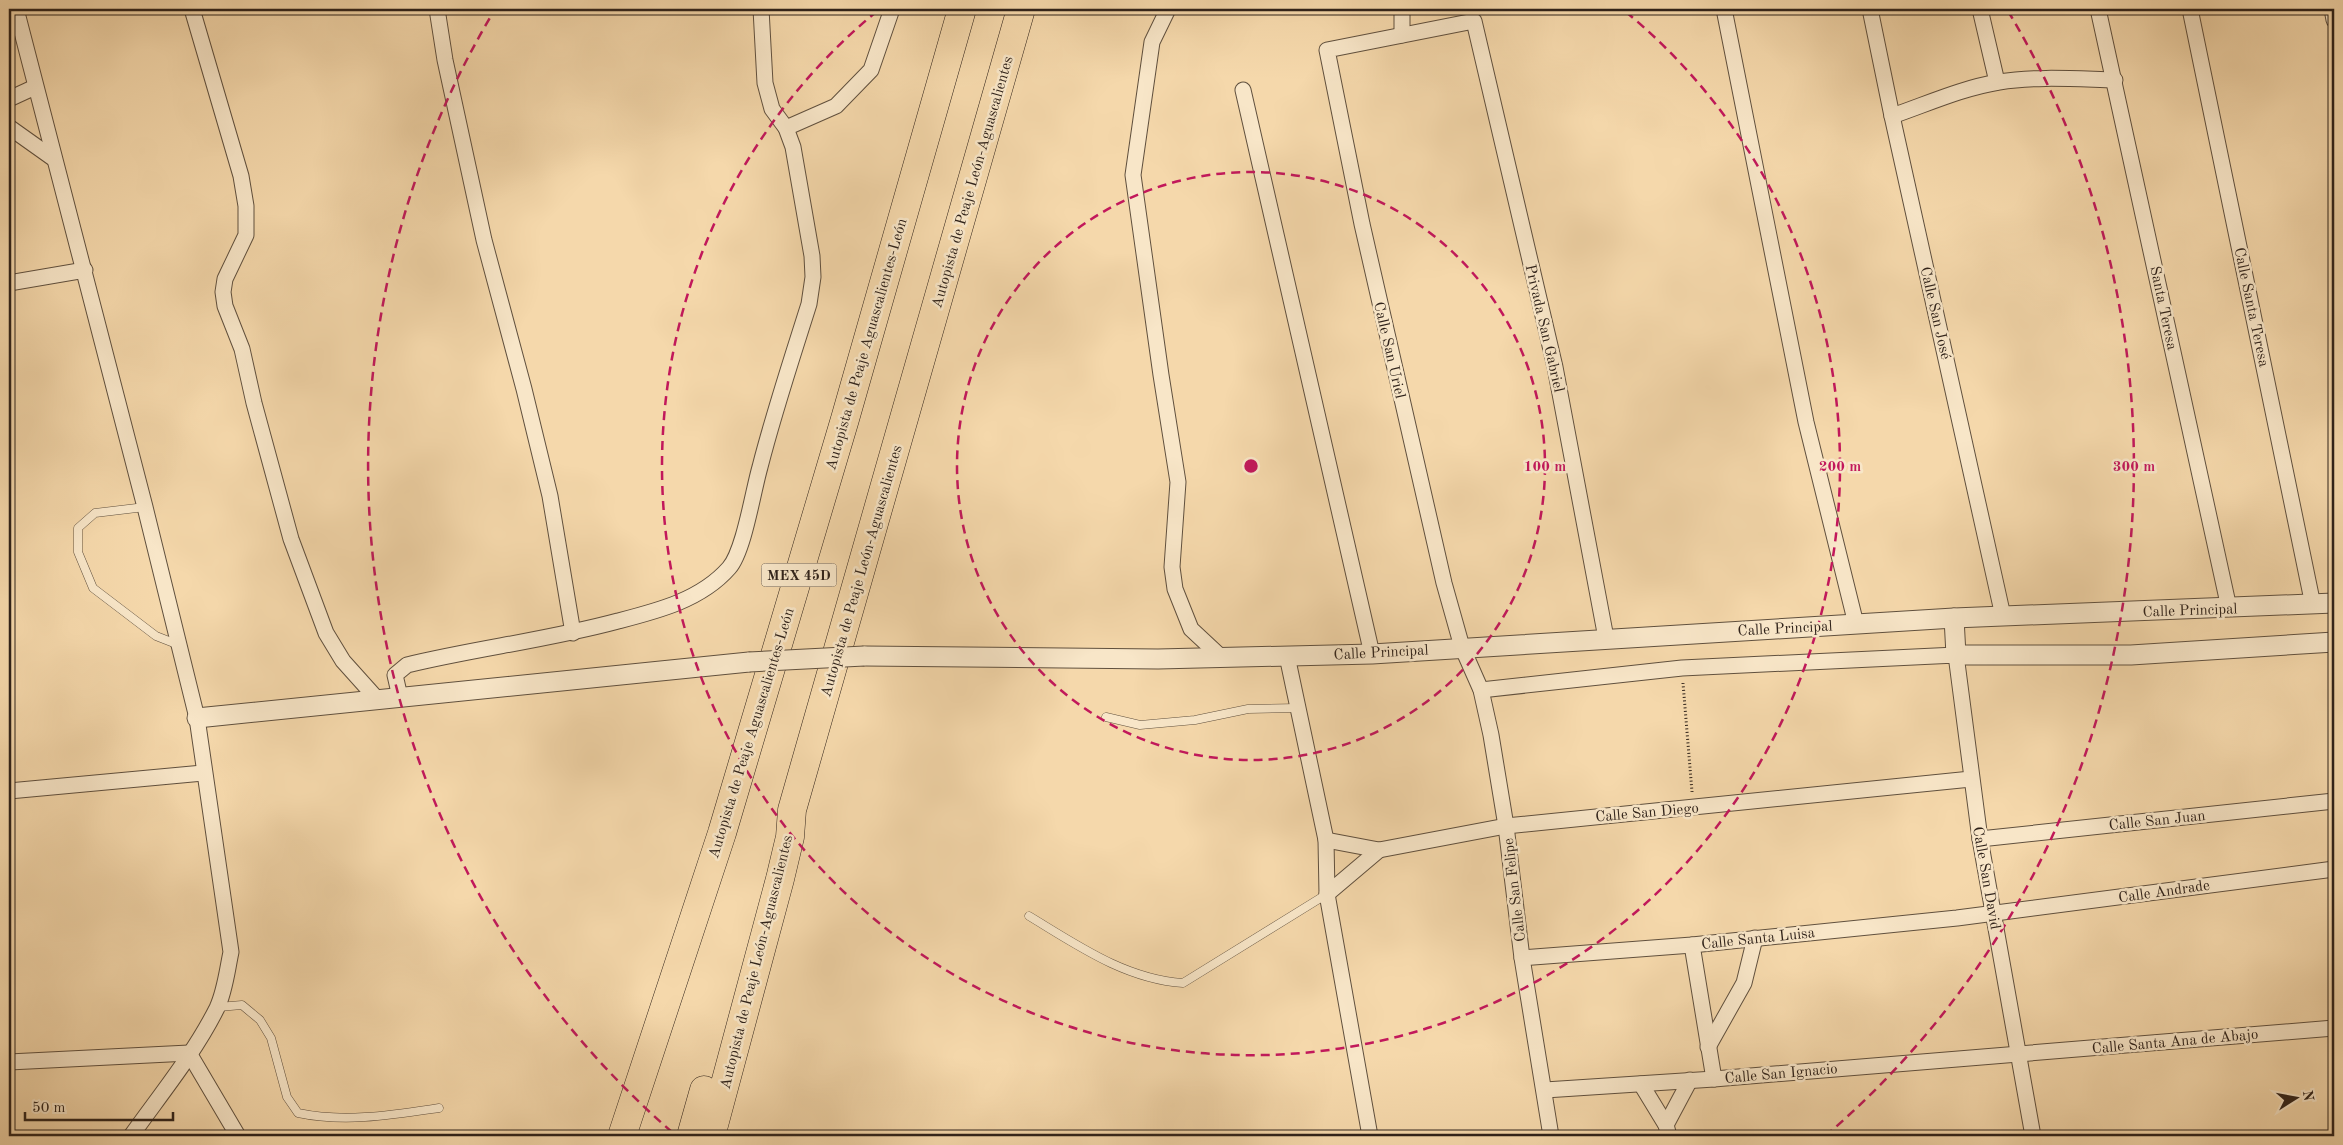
<svg xmlns="http://www.w3.org/2000/svg" width="2343" height="1145" font-family="'Old Standard TT',serif">
  <style>
    .lines { fill: none; stroke-linecap: round; stroke-linejoin: round }
    .service-casing { stroke: #60503e; stroke-width: 9 }
    .minor-casing { stroke: #60503e; stroke-width: 17 }
    .tertiary-casing { stroke: #60503e; stroke-width: 21 }
    .motorway-casing { stroke: #2f221a; stroke-width: 29 }
    .path { stroke: #2f221a; stroke-width: 3; stroke-dasharray: 1 2.5; stroke-linecap: butt }
    .service { stroke: #f8e6c8; stroke-width: 8 }
    .minor { stroke: #f8e6c8; stroke-width: 15 }
    .tertiary { stroke: #f8e6c8; stroke-width: 19 }
    .motorway { stroke: #f5d8ab; stroke-width: 28 }
    .tertiary-bridge-casing { stroke: #60503e; stroke-width: 21; stroke-linecap: butt }
    .tertiary-bridge { stroke: #f8e6c8; stroke-width: 19 }
    .ring { fill: none; stroke: #c2185b; stroke-width: 2.5; stroke-dasharray: 9 6 }
    .labels { text-anchor: middle; stroke-width: 5; stroke-linejoin: round; paint-order: stroke }
    .shield { fill: #f8e6c8; stroke: #6b5d4e; stroke-width: 1 }
    .shield-label { font-size: 14px; font-weight: bold; fill: #2f221a }
    .street-label { font-size: 15px; fill: #2f221a; stroke: #f8e6c8 }
    .centre { fill: #c2185b; stroke: #f8e6c8; stroke-width: 2.5 }
    .ring-label { font-size: 15px; text-anchor: middle; font-weight: bold; fill: #c2185b; stroke: #f8e6c8; stroke-width: 5; stroke-linejoin: round; paint-order: stroke }
  </style>
  <rect width="100%" height="100%" fill="#f5d8ab"/>
  <filter id="stains"><feTurbulence type="fractalNoise" baseFrequency=".004" numOctaves="4"/><feColorMatrix values="0 0 0 0 .2 0 0 0 0 .09 0 0 0 0 .02 0 0 0 .5 -.17"/></filter>
  <radialGradient id="worn" r=".72"><stop offset=".6" stop-color="#630" stop-opacity="0"/><stop offset="1" stop-color="#630" stop-opacity=".3"/></radialGradient>
  <g class="lines">
    <defs>
      <g id="service">
        <path d="M145 507 95 513 78 528V552L93 588 156 636 179 645"/>
        <path d="M1106 717 1140 725 1195 720 1248 709 1298 708"/>
        <path d="M1029 916C1077 945 1125 979 1183 983L1327 894"/>
        <path d="M218 1007 242 1005 260 1020 271 1038 287 1097 298 1113C345 1123 392 1115 439 1108"/>
      </g>
      <g id="minor">
        <path d="M16 9 145 507 197 718 231 952C227 971 225 991 217 1008 194 1054 160 1095 131 1136"/>
        <path d="M192 9 241 176 246 206V235L225 279 223 292 225 306 242 349 254 403 291 539 326 633 343 661 378 700"/>
        <path d="M437 9 445 60 484 240 524 389 550 496 573 633"/>
        <path d="M1168 9 1152 42 1133 175 1161 375 1178 482 1172 567 1175 589 1191 629 1221 657"/>
        <path d="M1402 9V35"/>
        <path d="M1724 9 1806 422 1856 624"/>
        <path d="M1870 9 1892 116 2003 616"/>
        <path d="M1980 9 1997 82"/>
        <path d="M2098 9 2229 608"/>
        <path d="M2190 9 2313 605"/>
        <path d="M2332 9 2334 20"/>
        <path d="M1243 90 1372 654"/>
        <path d="M9 99 35 87"/>
        <path d="M1892 116C1927 104 1962 88 1999 82 2037 76 2076 79 2115 80"/>
        <path d="M9 127 54 159"/>
        <path d="M786 128 836 106 871 70 892 9"/>
        <path d="M9 283 85 270"/>
        <path d="M1287 656 1326 840 1327 894 1370 1136"/>
        <path d="M1481 690 1682 668 1956 655 1980 839 2033 1136"/>
        <path d="M400 697 395 675 407 665C477 648 548 640 618 621 657 611 701 600 729 568 744 551 753 491 760 467 774 412 792 358 809 304L813 277 812 256 793 147 786 128 772 109 765 83 761 9"/>
        <path d="M9 791 203 773"/>
        <path d="M1980 839 2334 801"/>
        <path d="M1326 840 1379 850 1506 826 1971 779"/>
        <path d="M1327 894 1379 850"/>
        <path d="M1692 945 1714 1079"/>
        <path d="M1522 958 1692 945 1957 918 2334 869"/>
        <path d="M1708 1047 1744 983 1755 938"/>
        <path d="M9 1062 189 1053 238 1136"/>
        <path d="M1641 1084 1666 1125 1669 1136"/>
        <path d="M1545 1090 1714 1079 2334 1028"/>
        <path d="M1666 1125 1690 1080"/>
        <path d="M1551 1136 1522 958 1506 826 1491 735 1481 690 1462 647 1444 583 1362 224 1327 50 1474 21 1555 367 1606 638"/>
      </g>
      <g id="tertiary">
        <path d="M1954 618 1956 655H2131L2334 642"/>
        <path d="M864 656 1158 659 1372 654 1954 618 2334 603"/>
        <path d="M197 718 749 662"/>
      </g>
      <g id="motorway">
        <path d="M622 1136 722 833 845 419 962 9"/>
        <path d="M691 1136 704 1090"/>
        <path d="M711 1136 780 879 790 837 792 810 1021 9"/>
      </g>
    </defs>
    <!-- service casing -->
    <use href="#service" class="service-casing"/>
    <!-- minor casing -->
    <use href="#minor" class="minor-casing"/>
    <!-- tertiary casing -->
    <use href="#tertiary" class="tertiary-casing"/>
    <!-- motorway casing -->
    <use href="#motorway" class="motorway-casing"/>
    <!-- path -->
    <path class="path" d="M1683 683 1692 792"/>
    <!-- service -->
    <use href="#service" class="service"/>
    <!-- minor -->
    <use href="#minor" class="minor"/>
    <!-- tertiary -->
    <use href="#tertiary" class="tertiary"/>
    <!-- motorway -->
    <use href="#motorway" class="motorway"/>
    <defs>
      <path id="tertiary-bridge" d="M749 662 864 656"/>
    </defs>
    <!-- tertiary-bridge casing -->
    <use href="#tertiary-bridge" class="tertiary-bridge-casing"/>
    <!-- tertiary-bridge -->
    <use href="#tertiary-bridge" class="tertiary-bridge"/>
  </g>
  <!-- distance rings -->
  <g class="ring">
    <circle cx="1251" cy="466" r="294"/>
    <path d="M1626 12A589 589 0 1 1 876 12"/>
    <path d="M672 1132A883 883 0 0 1 494 11M2008 11A883 883 0 0 1 1830 1132"/>
  </g>
  <g class="labels">
    <!-- shield labels -->
    <rect class="shield" x="761.5" y="563.5" width="75" height="23" rx="4"/>
    <g class="shield-label">
      <text x="799" y="580">MEX 45D</text>
    </g>
    <!-- street labels -->
    <g class="street-label">
      <text transform="translate(972 182) rotate(-74)" y="5">Autopista de Peaje León-Aguascalientes</text>
      <text transform="translate(2252 307) rotate(78)" y="5">Calle Santa Teresa</text>
      <text transform="translate(2164 308) rotate(78)" y="5">Santa Teresa</text>
      <text transform="translate(1936 313) rotate(77)" y="5">Calle San José</text>
      <text transform="translate(1545 328) rotate(77)" y="5">Privada San Gabriel</text>
      <text transform="translate(866 344) rotate(-74)" y="5">Autopista de Peaje Aguascalientes-León</text>
      <text transform="translate(1390 350) rotate(77)" y="5">Calle San Uriel</text>
      <text transform="translate(861 571) rotate(-74)" y="5">Autopista de Peaje León-Aguascalientes</text>
      <text transform="translate(2190 610) rotate(-2)" y="5">Calle Principal</text>
      <text transform="translate(1785 628) rotate(-3)" y="5">Calle Principal</text>
      <text transform="translate(1381 652) rotate(-3)" y="5">Calle Principal</text>
      <text transform="translate(751 733) rotate(-73)" y="5">Autopista de Peaje Aguascalientes-León</text>
      <text transform="translate(1647 812) rotate(-5)" y="5">Calle San Diego</text>
      <text transform="translate(2157 820) rotate(-6)" y="5">Calle San Juan</text>
      <text transform="translate(1987 878) rotate(80)" y="5">Calle San David</text>
      <text transform="translate(1514 890) rotate(-97)" y="5">Calle San Felipe</text>
      <text transform="translate(2164 891) rotate(-8)" y="5">Calle Andrade</text>
      <text transform="translate(1758 938) rotate(-6)" y="5">Calle Santa Luisa</text>
      <text transform="translate(756 962) rotate(-76)" y="5">Autopista de Peaje León-Aguascalientes</text>
      <text transform="translate(2175 1041) rotate(-5)" y="5">Calle Santa Ana de Abajo</text>
      <text transform="translate(1781 1073) rotate(-5)" y="5">Calle San Ignacio</text>
    </g>
  </g>
  <circle cx="1251" cy="466" r="8" class="centre"/>
  <g class="ring-label">
    <text x="1545" y="471">100 m</text>
    <text x="1840" y="471">200 m</text>
    <text x="2134" y="471">300 m</text>
  </g>
  <!-- margin -->
  <rect width="2343" height="1145" fill="none" stroke="#f5d8ab" stroke-width="30"/>
  <rect x="10" y="10" width="2323" height="1125" fill="none" stroke="#2f221a" stroke-width="2.5"/>
  <rect x="15" y="15" width="2313" height="1115" fill="none" stroke="#2f221a"/>
  <!-- north arrow -->
  <g transform="translate(2296 1098) rotate(79)" stroke="#f8e6c8" stroke-width="4" paint-order="stroke">
  <path d="M0-4L9 19L0 12L-9 19Z" fill="#2f221a"/>
  <text y="-8" font-size="14" font-weight="bold" text-anchor="middle" fill="#2f221a">N</text>
  </g>
  <!-- scale -->
  <path d="M25 1112v8h148v-8" fill="none" stroke="#2f221a" stroke-width="2.5"/>
  <text x="32" y="1112" font-size="15" fill="#2f221a" stroke="#f8e6c8" stroke-width="4" paint-order="stroke">50 m</text>
  <rect width="100%" height="100%" filter="url(#stains)"/>
  <rect width="100%" height="100%" fill="url(#worn)"/>
</svg>
